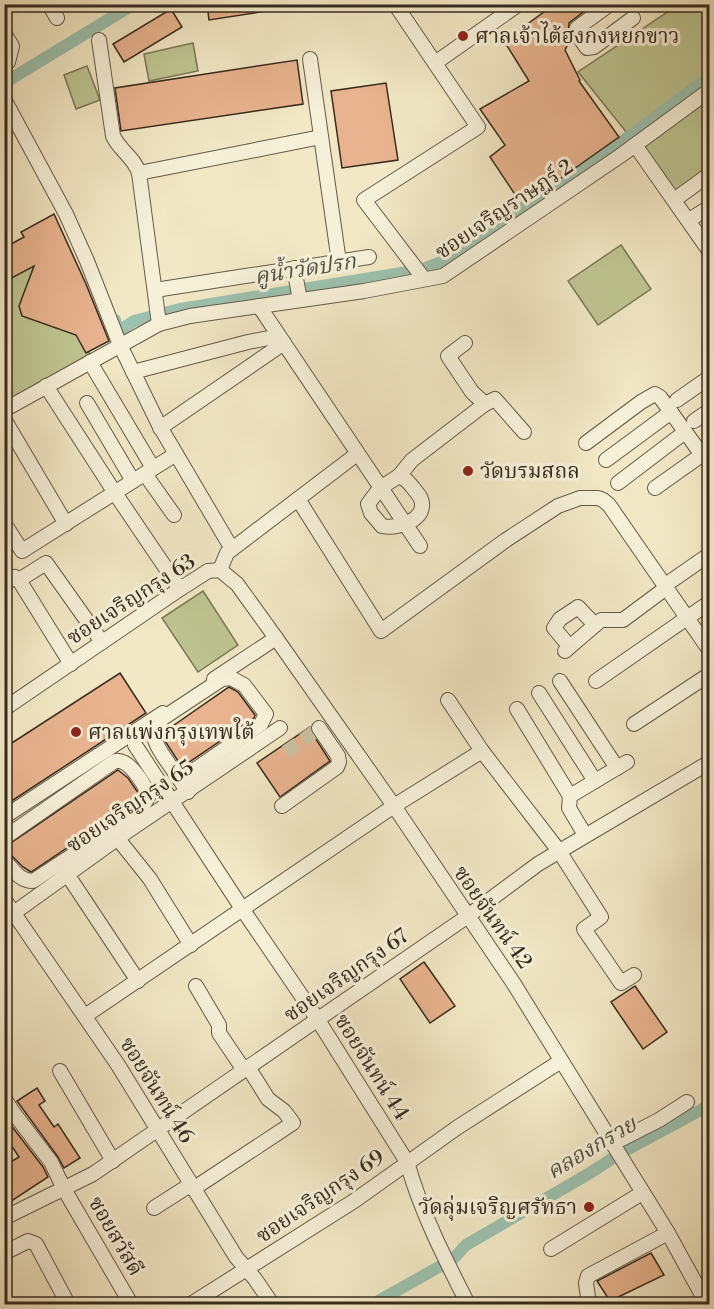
<svg xmlns="http://www.w3.org/2000/svg" width="714" height="1309" font-family="'Libre Bodoni','Noto Serif Thai',serif">
  <style>
    .green { fill: #bec592; stroke: #7a7858; stroke-width: 1.5 }
    .lines { fill: none; stroke-linecap: round; stroke-linejoin: round }
    .canal { stroke: #9cc1ae; stroke-width: 12 }
    .building { fill: #e8b38e; stroke: #362b1f; stroke-width: 1.5 }
    .minor-tunnel { stroke: #ccc2a4; stroke-width: 14; stroke-dasharray: 14 7; stroke-linecap: butt }
    .minor-casing { stroke: #655a48; stroke-width: 16 }
    .minor { stroke: #f7f0d9; stroke-width: 14 }
    .poi-dot { fill: #8f2418; stroke: #f7f0d9; stroke-width: 2 }
    .labels { text-anchor: middle; stroke-width: 6; stroke-linejoin: round; paint-order: stroke }
    .poi-label { font-size: 21px; fill: #362b1f; stroke: #f7f0d9; text-anchor: start }
    .street-label { font-size: 21px; fill: #362b1f; stroke: #f7f0d9 }
    .water-label { font-size: 22px; font-style: italic; fill: #505043; stroke: #f7f0d9 }
  </style>
  <rect width="100%" height="100%" fill="#f2e8c5"/>
  <filter id="stains"><feTurbulence type="fractalNoise" baseFrequency=".00333" numOctaves="4"/><feColorMatrix values="0 0 0 0 .2 0 0 0 0 .09 0 0 0 0 .02 0 0 0 .5 -.17"/></filter>
  <radialGradient id="worn" r=".72"><stop offset=".6" stop-color="#630" stop-opacity="0"/><stop offset="1" stop-color="#630" stop-opacity=".3"/></radialGradient>
  <!-- green -->
  <g class="green">
    <path d="M678 5H709V177L680 199 578 72Z"/>
    <path d="M193 43 198 71 149 81 144 54Z"/>
    <path d="M87 66 100 100 76 109 64 75Z"/>
    <path d="M621 245 651 289 598 325 568 281Z"/>
    <path d="M40 260 90 354 5 404V278Z"/>
    <path d="M203 591 238 645 198 672 162 618Z"/>
  </g>
  <g class="lines">
    <!-- canal -->
    <g class="canal">
      <path d="M4 83 134 4"/>
      <path d="M115 320 119 331 134 321 180 309 420 270 441 262 616 146 710 76"/>
      <path d="M373 1304 453 1259 466 1245 590 1173 619 1154 710 1105"/>
    </g>
  </g>
  <!-- building -->
  <g class="building">
    <path d="M207 4H272L273 10 209 20Z"/>
    <path d="M555 4H594L569 23 568 34 570 40 565 50 580 80 579 81 619 137 537 195 533 188 516 196 490 157 505 145 480 109 529 81 504 41Z"/>
    <path d="M171 9 182 27 124 62 113 44Z"/>
    <path d="M297 60 303 104 121 131 115 88Z"/>
    <path d="M386 83 398 160 342 168 331 91Z"/>
    <path d="M54 214 86 284 109 341 86 353 76 335 22 316 19 306 34 266 4 282V248L24 237 21 232Z"/>
    <path d="M120 673 146 713 4 806V748Z"/>
    <path d="M229 687 238 692 255 715 254 718 182 767 165 741 164 732Z"/>
    <path d="M310 727 312 733 330 761 280 797 257 763Z"/>
    <path d="M118 770 128 778 139 794 135 802 31 872 23 867 9 853 5 847Z"/>
    <path d="M424 962 455 1006 430 1023 400 979Z"/>
    <path d="M635 986 667 1032 643 1049 611 1002Z"/>
    <path d="M37 1088 45 1101 39 1105 54 1127 58 1124 80 1158 64 1168 58 1157 17 1101Z"/>
    <path d="M7 1120 43 1167 48 1177 10 1202 4 1193V1166L19 1157 4 1134V1121Z"/>
    <path d="M651 1253 664 1275 610 1301 597 1281Z"/>
  </g>
  <g class="lines">
    <!-- minor-tunnel -->
    <path class="minor-tunnel" d="M286 752 317 730"/>
    <defs>
      <g id="minor">
        <path d="M49 4 57 18"/>
        <path d="M395 4 478 127 364 200 424 279"/>
        <path d="M610 4 577 28V34L587 48 594 47 633 18"/>
        <path d="M4 33 12 46 8 62 4 63"/>
        <path d="M99 40 113 136C120 151 134 157 139 173L159 324"/>
        <path d="M310 59 339 262"/>
        <path d="M435 63 519 4"/>
        <path d="M4 99 66 214 87 261 120 345 159 425 232 549"/>
        <path d="M635 145 710 252"/>
        <path d="M139 173 321 137"/>
        <path d="M674 200 710 174"/>
        <path d="M689 220 710 207"/>
        <path d="M294 268 300 300"/>
        <path d="M155 290 369 257"/>
        <path d="M259 306 420 546"/>
        <path d="M465 343 448 356 472 392 485 404 495 399 524 432"/>
        <path d="M90 362 153 468"/>
        <path d="M133 372 248 342 279 336"/>
        <path d="M46 386 115 493"/>
        <path d="M677 400 710 377"/>
        <path d="M87 403 133 481"/>
        <path d="M4 410 159 324 190 316 364 291 443 276 620 156 710 90"/>
        <path d="M4 419 66 524"/>
        <path d="M694 421 710 410"/>
        <path d="M160 428 284 343"/>
        <path d="M586 443 641 402 655 394 660 397 702 455"/>
        <path d="M606 460 671 412"/>
        <path d="M145 474 174 515"/>
        <path d="M399 476C407 479 409 483 414 489 418 494 423 499 422 506 421 522 395 529 382 526L371 513 368 504 380 488Z"/>
        <path d="M399 476 412 460 485 404"/>
        <path d="M618 483 685 432"/>
        <path d="M655 488 710 449"/>
        <path d="M117 496 180 589"/>
        <path d="M298 499 381 631 506 540 558 506 580 498H598L603 500 609 505 710 651"/>
        <path d="M4 523 22 551 176 454"/>
        <path d="M220 570 237 584 276 638 394 806 514 984 668 1233 707 1304"/>
        <path d="M220 570 227 553 357 454"/>
        <path d="M19 580 46 563 102 642"/>
        <path d="M4 584 15 577 19 580 71 664"/>
        <path d="M664 586 710 554"/>
        <path d="M569 646 554 628 560 619 578 607 595 625"/>
        <path d="M565 651 601 620H623L666 588"/>
        <path d="M214 679 276 638"/>
        <path d="M560 681 617 768"/>
        <path d="M596 681 710 602"/>
        <path d="M539 693 595 781"/>
        <path d="M448 700 482 751 559 851 601 917 584 929 621 983 634 975"/>
        <path d="M4 709 180 589 208 571 220 570"/>
        <path d="M517 709 570 796"/>
        <path d="M634 724 710 674"/>
        <path d="M135 745 243 910 318 1020 407 1162C421 1212 445 1259 468 1304"/>
        <path d="M180 780C174 770 153 745 154 734 154 728 159 723 163 718L222 679 231 678 244 685 266 714 261 724 180 780 188 792"/>
        <path d="M282 806 337 767 339 762 338 756 319 728"/>
        <path d="M4 817 163 713"/>
        <path d="M585 835 569 808 570 796 627 762"/>
        <path d="M4 838 115 761C129 758 144 784 149 795L142 808 120 824 33 881C19 881 13 869 4 860"/>
        <path d="M118 839 150 879 191 945"/>
        <path d="M67 874 138 981"/>
        <path d="M4 899 118 1065 236 1257 255 1279 272 1304"/>
        <path d="M4 920 125 833 280 728"/>
        <path d="M196 986 219 1025V1033L244 1070"/>
        <path d="M85 1016 394 806 482 751"/>
        <path d="M60 1071 113 1161"/>
        <path d="M4 1098 13 1112 51 1162 64 1189 131 1304"/>
        <path d="M612 1144 659 1120 687 1102"/>
        <path d="M193 1189 293 1123 284 1111 268 1099 248 1067"/>
        <path d="M154 1208 190 1185"/>
        <path d="M4 1218 93 1174 468 916 538 864 710 762"/>
        <path d="M551 1249 642 1193"/>
        <path d="M6 1252 28 1241 36 1244 68 1304"/>
        <path d="M191 1304 354 1201 458 1127 561 1061"/>
        <path d="M589 1304 586 1283 588 1276 668 1233"/>
      </g>
    </defs>
    <!-- minor casing -->
    <use href="#minor" class="minor-casing"/>
    <!-- minor -->
    <use href="#minor" class="minor"/>
  </g>
  <!-- markers -->
  <g class="poi-dot">
    <circle cx="463" cy="36" r="6"/>
    <circle cx="468" cy="471" r="6"/>
    <circle cx="76" cy="732" r="6"/>
    <circle cx="589" cy="1207" r="6"/>
  </g>
  <g class="labels">
    <!-- poi labels -->
    <g class="poi-label">
      <text x="475" y="43">ศาลเจ้าไต้ฮงกงหยกขาว</text>
      <text x="480" y="478">วัดบรมสถล</text>
      <text x="88" y="739">ศาลแพ่งกรุงเทพใต้</text>
      <text x="577" y="1214" text-anchor="end">วัดลุ่มเจริญศรัทธา</text>
    </g>
    <!-- street labels -->
    <g class="street-label">
      <text transform="translate(504 209) rotate(-34)" y="7">ซอยเจริญราษฎร์ 2</text>
      <text transform="translate(131 599) rotate(-33)" y="7">ซอยเจริญกรุง 63</text>
      <text transform="translate(130 806) rotate(-34)" y="7">ซอยเจริญกรุง 65</text>
      <text transform="translate(493 917) rotate(55)" y="7">ซอยจันทน์ 42</text>
      <text transform="translate(346 975) rotate(-35)" y="7">ซอยเจริญกรุง 67</text>
      <text transform="translate(372 1067) rotate(58)" y="7">ซอยจันทน์ 44</text>
      <text transform="translate(157 1090) rotate(58)" y="7">ซอยจันทน์ 46</text>
      <text transform="translate(320 1196) rotate(-34)" y="7">ซอยเจริญกรุง 69</text>
      <text transform="translate(116 1236) rotate(60)" y="7">ซอยสวัสดี</text>
    </g>
    <!-- water labels -->
    <g class="water-label">
      <text transform="translate(305 268) rotate(-9)" y="8">คูน้ำวัดปรก</text>
      <text transform="translate(591 1147) rotate(-31)" y="8">คลองกรวย</text>
    </g>
  </g>
  <!-- margin -->
  <rect width="714" height="1309" fill="none" stroke="#f2e8c5" stroke-width="24"/>
  <rect x="6" y="6" width="702" height="1297" fill="none" stroke="#362b1f" stroke-width="3"/>
  <rect x="12" y="12" width="690" height="1285" fill="none" stroke="#362b1f" stroke-width="1.5"/>
  <rect width="100%" height="100%" filter="url(#stains)"/>
  <rect width="100%" height="100%" fill="url(#worn)"/>
</svg>
